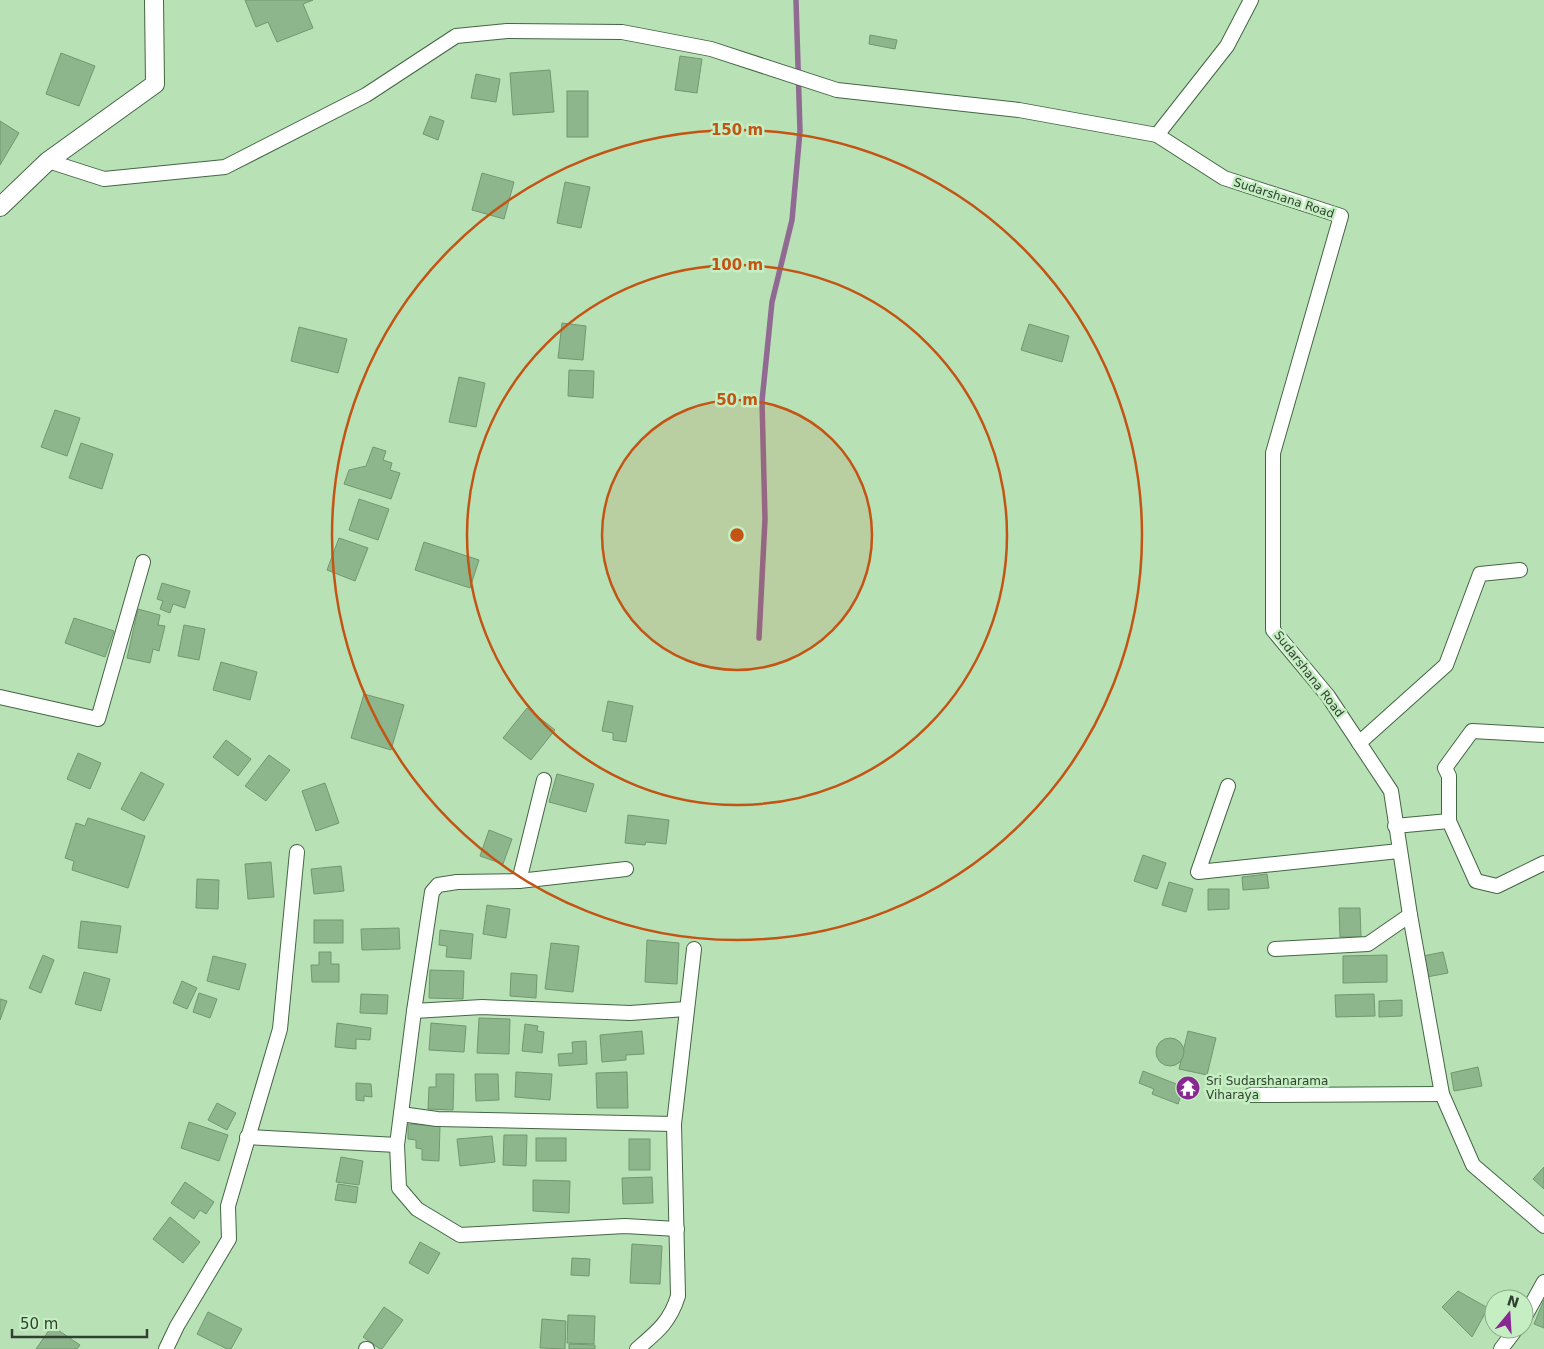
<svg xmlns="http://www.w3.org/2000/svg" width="1544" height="1349" font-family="'DejaVu Sans',sans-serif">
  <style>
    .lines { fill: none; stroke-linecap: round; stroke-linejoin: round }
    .stream { stroke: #906a93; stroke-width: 5.5 }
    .building { fill: #8eb68c; stroke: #719870 }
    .minor-casing { stroke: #426742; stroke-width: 16 }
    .tertiary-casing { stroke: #426742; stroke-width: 20 }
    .minor { stroke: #fff; stroke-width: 14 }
    .tertiary { stroke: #fff; stroke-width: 18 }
    .ring { fill: none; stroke: #c35413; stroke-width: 2.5 }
    .labels { text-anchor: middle; stroke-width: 5; stroke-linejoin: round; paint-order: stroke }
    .street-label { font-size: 12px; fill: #314130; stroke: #c5efc3 }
    .poi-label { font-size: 12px; fill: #314130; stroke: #c5efc3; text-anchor: start }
    .centre { fill: #c35413; stroke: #c5efc3; stroke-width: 2.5 }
    .ring-label { font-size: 15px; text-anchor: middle; font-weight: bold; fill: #c35413; stroke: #c5efc3; stroke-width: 5; stroke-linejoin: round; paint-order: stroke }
  </style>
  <rect width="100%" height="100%" fill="#b8e1b6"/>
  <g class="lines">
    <!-- stream -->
    <path class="stream" d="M759 638 765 519 762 401 772 302 792 220 800 131 796 0"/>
  </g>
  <!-- building -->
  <g class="building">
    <path d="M245 0H313L303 4 313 28 277 42 268 22 256 27Z"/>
    <path d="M870 35 897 40 895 49 869 44Z"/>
    <path d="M61 53 95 66 79 106 46 94Z"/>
    <path d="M680 56 702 59 697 93 675 90Z"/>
    <path d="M550 70 554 112 513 115 510 73Z"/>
    <path d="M476 74 500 79 496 102 471 98Z"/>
    <rect x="567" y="91" width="21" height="46"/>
    <path d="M430 116 444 121 438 140 423 134Z"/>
    <path d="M0 121 19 133 0 165Z"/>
    <path d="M482 173 514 182 504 219 472 210Z"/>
    <path d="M565 182 590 187 581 228 557 223Z"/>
    <path d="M562 323 586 326 583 360 558 358Z"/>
    <path d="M1029 324 1069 336 1062 362 1021 350Z"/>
    <path d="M299 327 347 339 338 373 291 361Z"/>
    <path d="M569 370 594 371 593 398 568 396Z"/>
    <path d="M459 377 485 383 476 427 449 422Z"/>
    <path d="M55 410 80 418 67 456 41 447Z"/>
    <path d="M81 443 113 454 102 489 69 478Z"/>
    <path d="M373 447 386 451 383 460 392 463 390 470 400 473 391 499 344 484 349 470 366 466Z"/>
    <path d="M359 499 389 509 378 540 349 530Z"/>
    <path d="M339 538 368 548 355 581 327 570Z"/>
    <path d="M424 542 479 560 470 588 415 570Z"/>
    <path d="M162 583 190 591 185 608 173 604 170 613 160 609 163 601 157 599Z"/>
    <path d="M138 609 160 615 158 625 165 626 159 651 153 649 150 663 127 658Z"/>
    <path d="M74 618 114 631 105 657 65 643Z"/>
    <path d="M184 625 205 629 199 660 178 656Z"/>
    <path d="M221 662 257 672 250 700 213 690Z"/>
    <path d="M364 694 404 705 391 750 351 738Z"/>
    <path d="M608 701 633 706 626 742 613 740V733L602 731Z"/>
    <path d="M527 708 555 730 531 760 503 738Z"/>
    <path d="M226 740 251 759 238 776 213 757Z"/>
    <path d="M78 753 101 763 90 789 67 779Z"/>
    <path d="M269 755 290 770 266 801 245 786Z"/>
    <path d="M141 772 164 784 144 821 121 809Z"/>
    <path d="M557 774 594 784 586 812 549 802Z"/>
    <path d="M325 783 339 823 316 831 302 791Z"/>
    <path d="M628 815 669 820 666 844 646 842 645 845 625 843Z"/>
    <path d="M88 818 145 836 128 888 72 870 74 861 65 858 76 823 85 826Z"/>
    <path d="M489 830 512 839 503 864 480 856Z"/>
    <path d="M1143 855 1166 863 1157 889 1134 881Z"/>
    <path d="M271 862 274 897 248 899 245 864Z"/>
    <path d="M341 866 344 891 314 894 311 869Z"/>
    <path d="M1267 874 1269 888 1243 890 1242 877Z"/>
    <path d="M197 879 219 880 218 909 196 908Z"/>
    <path d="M1169 882 1193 889 1186 912 1162 905Z"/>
    <path d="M1208 889H1229V909L1208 910Z"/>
    <path d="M487 905 510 909 506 938 483 934Z"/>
    <path d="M1339 908H1360L1361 937H1340Z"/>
    <rect x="314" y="920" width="29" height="23"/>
    <path d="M81 921 121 926 117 953 78 948Z"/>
    <path d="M399 928 400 949 362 950 361 929Z"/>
    <path d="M440 930 473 934 471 959 446 957 447 946 439 945Z"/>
    <path d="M647 940 679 943 677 984 645 982Z"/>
    <path d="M551 943 579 946 573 992 545 989Z"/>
    <path d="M319 952H331V964H339V982H312L311 965H319Z"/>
    <path d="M1443 952 1448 973 1427 977 1423 956Z"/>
    <path d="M43 955 54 960 41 993 29 988Z"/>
    <path d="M1387 955V982L1343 983V956Z"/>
    <path d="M213 956 246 964 239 990 207 981Z"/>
    <path d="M430 970 464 971 463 999 429 998Z"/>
    <path d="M84 972 110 979 101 1011 75 1004Z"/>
    <path d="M511 973 537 975 536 998 510 996Z"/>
    <path d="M182 981 197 988 187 1009 173 1003Z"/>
    <path d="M199 993 217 999 210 1018 193 1012Z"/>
    <path d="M361 994 388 995 387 1014 360 1013Z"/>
    <path d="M1374 994 1375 1016 1336 1017 1335 995Z"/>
    <path d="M0 999 7 1001 0 1020Z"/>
    <path d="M1402 1000V1016L1379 1017V1001Z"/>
    <path d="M479 1018 510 1019 509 1054 477 1053Z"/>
    <path d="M337 1023 371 1028 370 1040 356 1039V1049L335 1047Z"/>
    <path d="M431 1023 466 1026 464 1052 429 1050Z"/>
    <path d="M525 1024 538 1026 537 1031 544 1032 542 1053 522 1051Z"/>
    <path d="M642 1031 644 1054 626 1055V1060L602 1062 600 1035Z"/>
    <path d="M1188 1031 1216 1038 1207 1075 1179 1069Z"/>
    <circle cx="1170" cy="1052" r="14"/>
    <path d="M586 1041 587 1064 559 1066 558 1054 573 1053 572 1042Z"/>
    <path d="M1478 1067 1482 1086 1454 1091 1451 1073Z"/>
    <path d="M1143 1071 1184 1087 1178 1104 1152 1094 1154 1089 1139 1083Z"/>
    <path d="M516 1072 552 1074 550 1100 515 1097Z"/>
    <path d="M627 1072 628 1108H597L596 1073Z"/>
    <path d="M436 1074H454L453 1110 428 1109 429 1087H436Z"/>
    <path d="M475 1074H498L499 1100 476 1101Z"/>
    <path d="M356 1083 371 1084 372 1097 364 1096V1101L356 1100Z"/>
    <path d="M217 1103 236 1113 227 1130 208 1120Z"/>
    <path d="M189 1122 228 1135 219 1161 181 1148Z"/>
    <path d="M408 1124 440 1126 439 1161 422 1160V1149L416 1148V1140L408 1139Z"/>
    <path d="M504 1135H527L526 1166 503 1165Z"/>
    <path d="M492 1136 495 1162 460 1166 457 1139Z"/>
    <rect x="536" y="1138" width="30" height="23"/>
    <rect x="629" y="1139" width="21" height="31"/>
    <path d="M341 1157 363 1161 359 1185 336 1182Z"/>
    <path d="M1544 1167V1189L1533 1179Z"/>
    <path d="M652 1177 653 1203 623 1204 622 1178Z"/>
    <path d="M533 1180 570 1181 569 1213 533 1211Z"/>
    <path d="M185 1182 214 1202 206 1214 200 1210 194 1219 171 1203Z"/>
    <path d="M338 1184 358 1187 356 1203 335 1200Z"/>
    <path d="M170 1217 200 1242 183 1263 153 1239Z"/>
    <path d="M420 1242 440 1253 428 1274 409 1263Z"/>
    <path d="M632 1244 662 1246 660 1284 630 1283Z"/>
    <path d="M572 1258 590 1259 589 1276 571 1275Z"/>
    <path d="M1458 1291 1488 1308 1472 1337 1442 1307Z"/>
    <path d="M1544 1300V1328L1534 1324Z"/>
    <path d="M384 1307 403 1320 382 1349H380L363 1337Z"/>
    <path d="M208 1312 242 1329 231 1349H227L197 1334Z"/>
    <path d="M568 1315 595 1316 594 1344 567 1343Z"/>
    <path d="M542 1319 566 1321 565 1349 540 1348Z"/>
    <path d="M52 1326 80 1345 77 1349H36Z"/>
    <path d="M569 1344 595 1345V1349H569Z"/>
  </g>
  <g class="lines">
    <defs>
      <g id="minor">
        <path d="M1157 135 1227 46 1251 0"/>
        <path d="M48 161 104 179 225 167 366 95 456 36 507 31 622 32 711 49 837 90 1019 110 1157 135 1224 178 1341 216 1273 453V630L1328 696 1391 791 1410 915 1442 1094 1473 1165 1544 1226"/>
        <path d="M0 697 98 719 143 562"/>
        <path d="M1544 735 1472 731 1445 768 1449 776V821L1476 881 1497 886 1544 863"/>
        <path d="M1359 743 1446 665 1480 574 1520 570"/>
        <path d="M1228 786 1198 872 1399 851"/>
        <path d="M1395 826 1449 821"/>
        <path d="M626 869 519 881 457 882 438 885 432 892 414 1011 397 1145 399 1188 417 1209 460 1235 625 1226 677 1229"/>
        <path d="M519 881 544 780"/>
        <path d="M1275 949 1368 944 1410 915"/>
        <path d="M414 1011 482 1007 630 1013 686 1009"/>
        <path d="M1251 1095 1442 1094"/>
        <path d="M401 1114 437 1119 674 1124"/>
        <path d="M247 1137 397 1145"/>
        <path d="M1524 1318 1544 1282"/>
        <path d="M166 1349 177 1326 229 1239 228 1206 280 1029 297 852"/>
        <path d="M366 1349H367"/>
        <path d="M637 1349C657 1332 670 1322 678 1296L674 1124 694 949"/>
        <path d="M1501 1349 1516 1329"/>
      </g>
      <path id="tertiary" d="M0 207 48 161 155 84 154 0"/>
    </defs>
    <!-- minor casing -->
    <use href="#minor" class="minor-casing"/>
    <!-- tertiary casing -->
    <use href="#tertiary" class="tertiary-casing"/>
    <!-- minor -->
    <use href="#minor" class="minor"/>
    <!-- tertiary -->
    <use href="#tertiary" class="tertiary"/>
  </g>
  <!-- distance rings -->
  <circle cx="737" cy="535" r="135" fill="#c35413" fill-opacity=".12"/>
  <g class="ring">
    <circle cx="737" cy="535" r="135"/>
    <circle cx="737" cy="535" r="270"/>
    <circle cx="737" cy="535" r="405"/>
  </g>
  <!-- icons -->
  <defs>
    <symbol id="temple-disc" viewBox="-11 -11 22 22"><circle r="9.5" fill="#882992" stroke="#c5efc3"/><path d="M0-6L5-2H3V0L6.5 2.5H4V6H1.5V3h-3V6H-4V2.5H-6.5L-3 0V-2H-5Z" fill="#fff"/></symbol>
  </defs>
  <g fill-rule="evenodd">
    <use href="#temple-disc" x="1174" y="1074" width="28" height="28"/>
  </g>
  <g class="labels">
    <!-- street labels -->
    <g class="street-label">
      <text transform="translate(1284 198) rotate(18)" y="4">Sudarshana Road</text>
      <text transform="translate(1309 674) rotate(52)" y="4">Sudarshana Road</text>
    </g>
    <!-- poi labels -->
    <g class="poi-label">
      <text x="1206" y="1085">Sri Sudarshanarama<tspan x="1206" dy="14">Viharaya</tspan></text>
    </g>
  </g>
  <circle cx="737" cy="535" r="8" class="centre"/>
  <g class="ring-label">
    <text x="737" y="135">150 m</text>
    <text x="737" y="270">100 m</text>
    <text x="737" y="405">50 m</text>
  </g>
  <!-- north arrow -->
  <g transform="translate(1509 1314) rotate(18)"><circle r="24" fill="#c5efc3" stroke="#8aa988"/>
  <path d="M0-4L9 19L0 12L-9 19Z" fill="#882992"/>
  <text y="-8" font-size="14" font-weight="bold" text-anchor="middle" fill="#314130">N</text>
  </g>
  <!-- scale -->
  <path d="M12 1329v8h135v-8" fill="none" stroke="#314130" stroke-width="2.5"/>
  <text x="20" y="1329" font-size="15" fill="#314130" stroke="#c5efc3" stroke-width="4" paint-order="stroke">50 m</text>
</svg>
